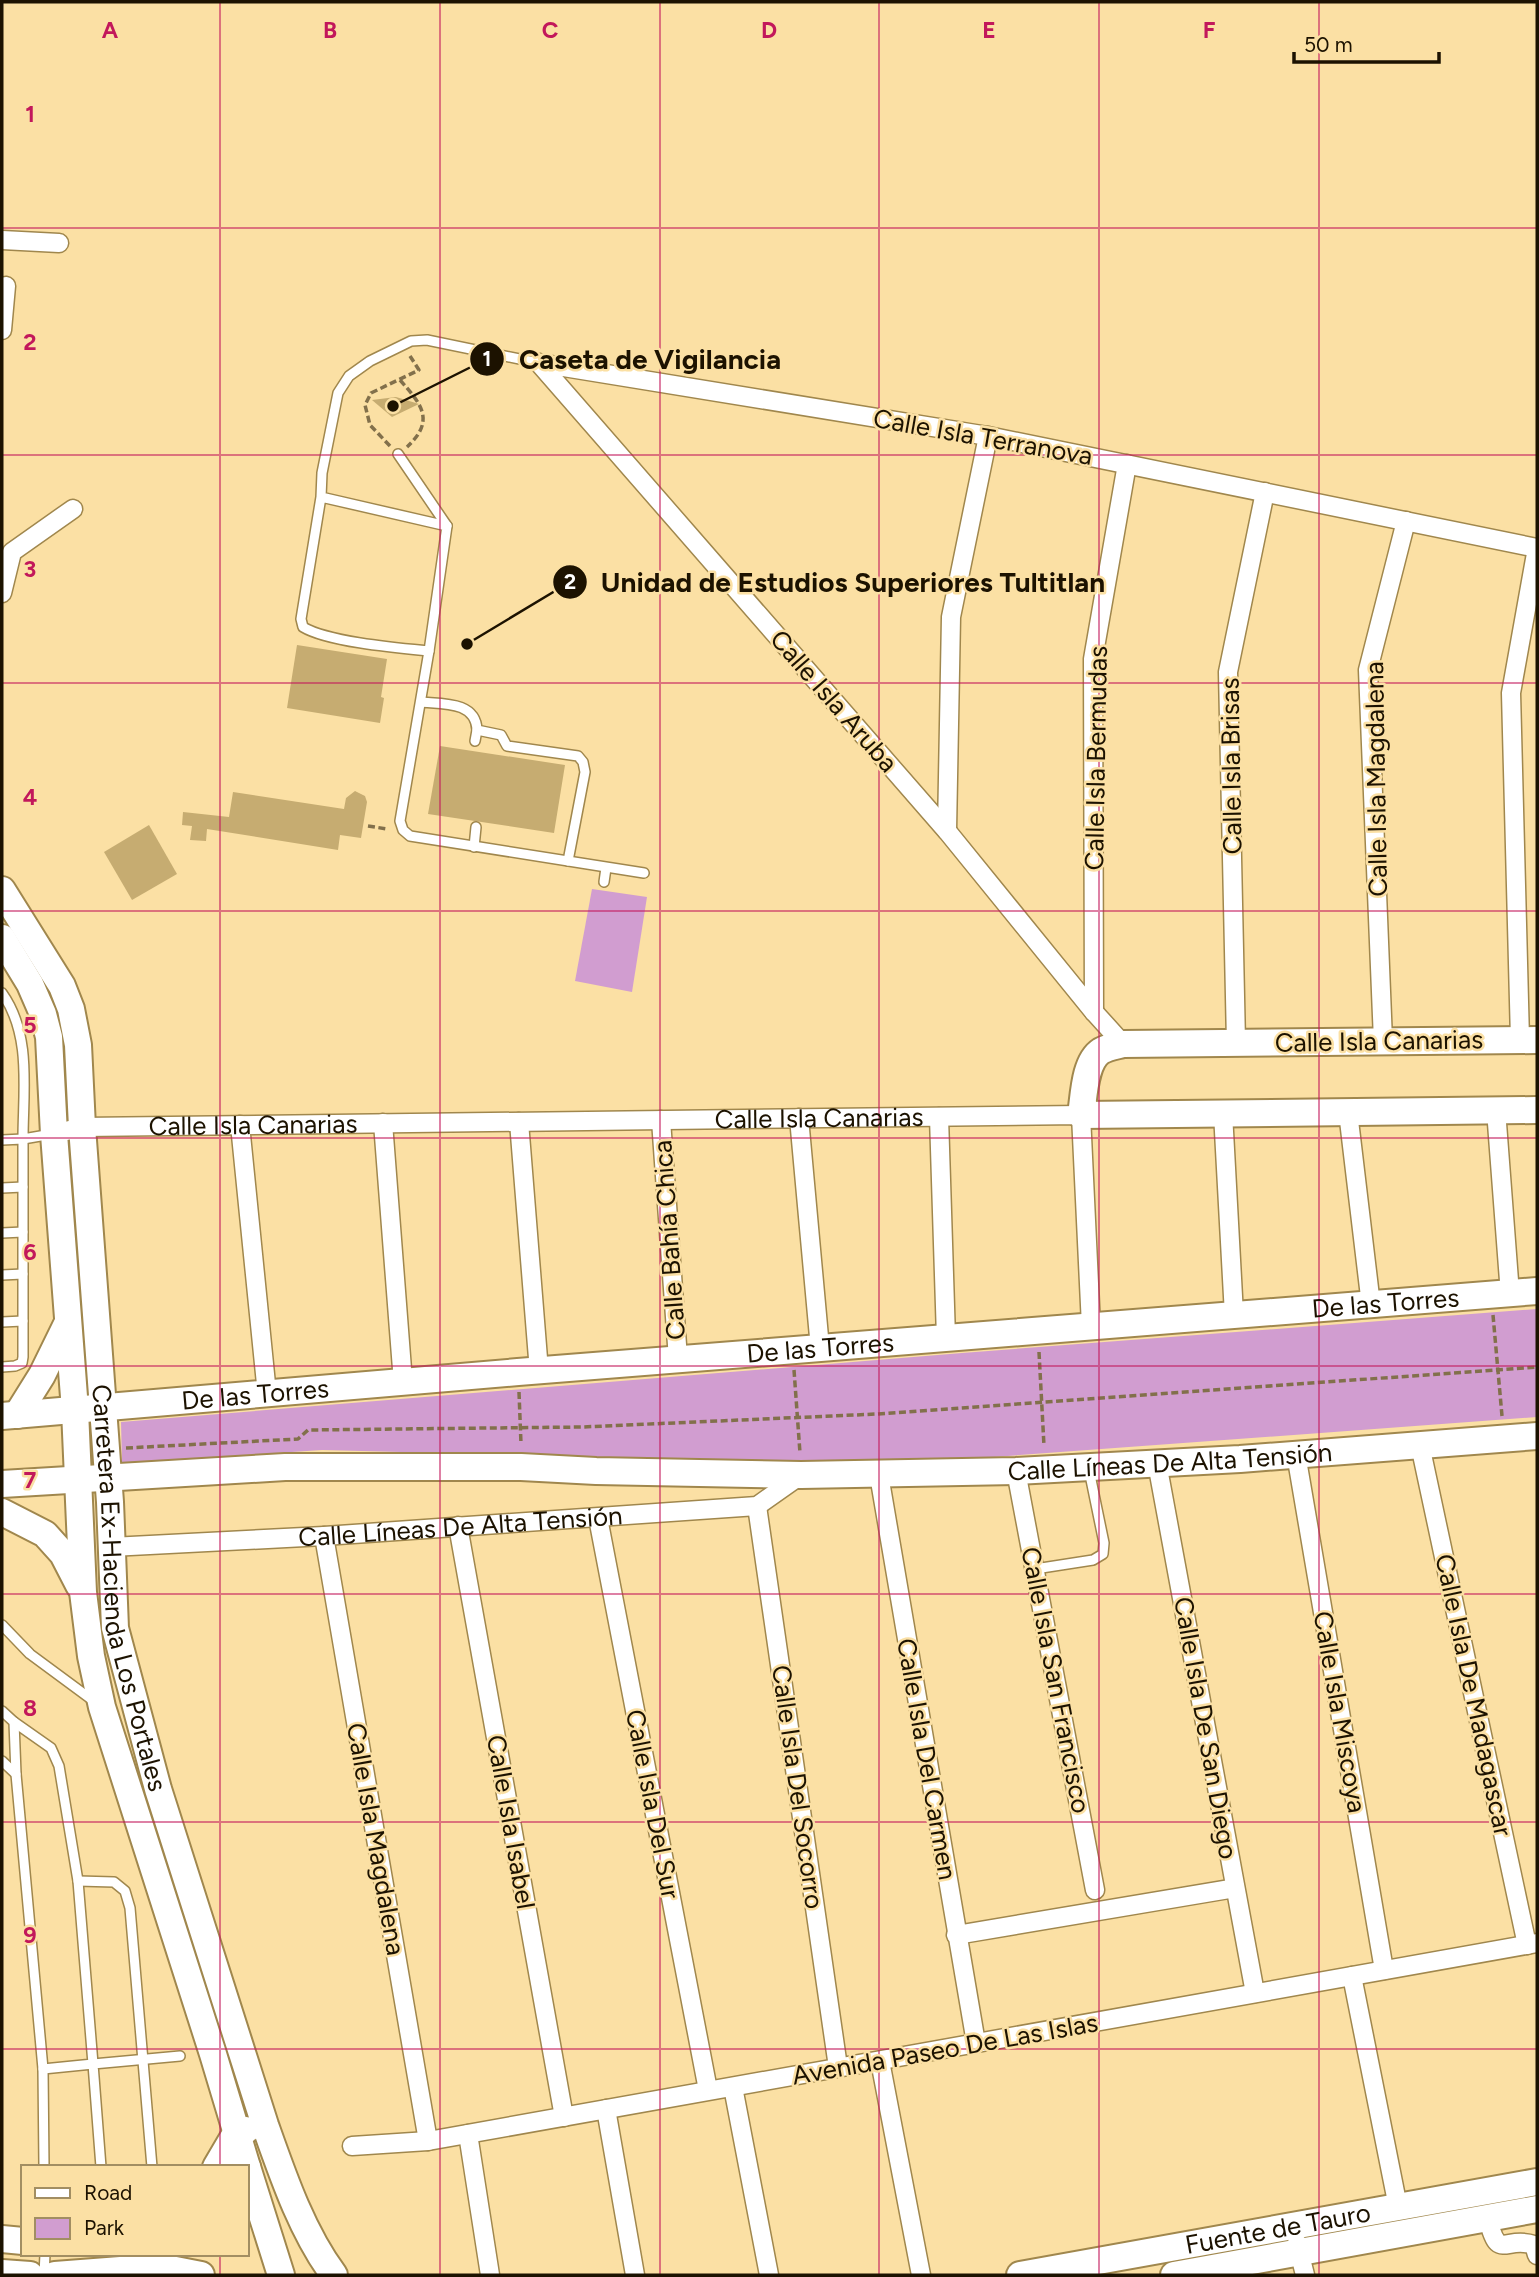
<svg xmlns="http://www.w3.org/2000/svg" width="1539" height="2277" font-family="Figtree,sans-serif">
  <style>
    .green { fill: #d19dd0 }
    .building { fill: #c6ac71 }
    .lines { fill: none; stroke-linecap: round; stroke-linejoin: round }
    .lane-casing { stroke: #a0874d; stroke-width: 12 }
    .street-casing { stroke: #a0874d; stroke-width: 21 }
    .secondary-casing { stroke: #a0874d; stroke-width: 30 }
    .path { stroke: #82704b; stroke-width: 3.5; stroke-dasharray: 7 3.5; stroke-linecap: butt }
    .lane { stroke: #fff; stroke-width: 9 }
    .street { stroke: #fff; stroke-width: 18 }
    .secondary { stroke: #fff; stroke-width: 26 }
    .grid { fill: none; stroke: #c2185b; stroke-width: 2; stroke-opacity: 0.55 }
    .labels { text-anchor: middle; stroke-width: 5; stroke-linejoin: round; paint-order: stroke }
    .street-label { font-size: 26px; fill: #1c1200; stroke: #fbe0a4 }
    .grid-label { font-size: 23px; text-anchor: middle; font-weight: bold; fill: #c2185b; stroke: #fbe0a4; stroke-width: 5; stroke-linejoin: round; paint-order: stroke }
    .leader { fill: none; stroke: #1c1200; stroke-width: 2.5 }
    .callout-dot { fill: #1c1200; stroke: #fbe0a4; stroke-width: 2.5 }
    .mark-label { font-size: 21px; text-anchor: middle; font-weight: bold; fill: #fff }
    .callout-label { font-size: 28px; text-anchor: middle; font-weight: bold; fill: #1c1200; stroke: #fbe0a4; stroke-width: 5; stroke-linejoin: round; paint-order: stroke }
  </style>
  <rect width="100%" height="100%" fill="#fbe0a4"/>
  <!-- green -->
  <g class="green">
    <path d="M592 889 647 897 632 992 575 981Z"/>
    <path d="M1537 1309V1417L953 1460H710L322 1450 122 1463 121 1422 962 1353Z"/>
  </g>
  <!-- building -->
  <g class="building">
    <path d="M396 397 419 404 392 417 372 400Z"/>
    <path d="M297 645 387 659 381 697 384 698 380 723 287 708Z"/>
    <path d="M440 746 565 765 554 833 428 814Z"/>
    <path d="M355 791 365 796 367 802 361 838 340 835 338 850 207 829 206 841 190 840 192 826 182 825 183 812 229 817 233 792 344 809 346 798Z"/>
    <path d="M149 825 177 874 132 900 104 852Z"/>
  </g>
  <g class="lines">
    <defs>
      <g id="lane">
        <path d="M398 454 447 526"/>
        <path d="M321 497 447 526 429 651C398 648 328 642 303 627L301 619 321 497 322 473 338 393 349 376 370 361 411 341 427 340 539 363"/>
        <path d="M429 651 400 821 403 830 410 836 644 873"/>
        <path d="M421 702C442 704 476 701 477 730L501 735 507 746 578 756 583 762 585 772 568 861"/>
        <path d="M475 741 477 730"/>
        <path d="M474 847 476 827"/>
        <path d="M604 882 606 868"/>
        <path d="M2 993C32 1035 23 1091 23 1139L52 1134"/>
        <path d="M2 1140 23 1139V1357L22 1363 15 1366 2 1367"/>
        <path d="M2 1188 23 1187"/>
        <path d="M2 1233 23 1232"/>
        <path d="M2 1275 23 1274"/>
        <path d="M2 1322 23 1321"/>
        <path d="M1035 1569 1093 1560 1103 1554 1104 1543 1089 1470"/>
        <path d="M2 1625 30 1654 95 1702"/>
        <path d="M2 1711 14 1722 16 1774 43 2069 44 2167"/>
        <path d="M14 1722 51 1748 59 1766 78 1881 93 2064 43 2069"/>
        <path d="M2 1761 16 1774"/>
        <path d="M78 1881 114 1882 125 1891 130 1908 152 2167"/>
        <path d="M101 2167 93 2064 180 2056"/>
        <path d="M44 2275 45 2254"/>
      </g>
      <g id="street">
        <path d="M2 240 59 243"/>
        <path d="M2 330 6 286"/>
        <path d="M539 363 988 436 1537 548"/>
        <path d="M539 363 947 831 1094 1012 1123 1044"/>
        <path d="M2 593 12 552 73 509"/>
        <path d="M947 831 951 617 988 436"/>
        <path d="M1094 1012 1093 659 1127 464"/>
        <path d="M1520 1040 1511 693 1537 548"/>
        <path d="M1383 1041 1368 670 1406 521"/>
        <path d="M1236 1043 1228 672 1265 492"/>
        <path d="M1496 1110 1510 1294"/>
        <path d="M1348 1112 1371 1305"/>
        <path d="M1223 1113 1234 1315"/>
        <path d="M939 1117 946 1338"/>
        <path d="M799 1118 820 1348"/>
        <path d="M661 1120 678 1359"/>
        <path d="M519 1122 539 1371"/>
        <path d="M383 1123 403 1382"/>
        <path d="M240 1125 267 1394"/>
        <path id="s1" d="M54 1134 82 1127 1081 1115 1091 1326"/>
        <path d="M1420 1445 1527 1945"/>
        <path d="M1296 1454 1384 1970"/>
        <path d="M1157 1463 1255 1993"/>
        <path d="M1016 1471 1095 1890"/>
        <path d="M879 1475 976 2043"/>
        <path d="M757 1506 838 2067"/>
        <path d="M598 1518 708 2090"/>
        <path d="M458 1526 564 2117"/>
        <path d="M324 1536 428 2141"/>
        <path id="s2" d="M111 1547 324 1536 757 1506 801 1475"/>
        <path d="M956 1935 1235 1888"/>
        <path d="M1352 1976 1398 2207"/>
        <path d="M880 2061 921 2275"/>
        <path d="M733 2087 769 2275"/>
        <path d="M606 2109 635 2275"/>
        <path d="M468 2134 490 2275"/>
        <path d="M352 2146 428 2141 1537 1943"/>
        <path d="M1488 2218C1498 2263 1505 2235 1534 2245L1537 2255"/>
        <path d="M1297 2243 1305 2275"/>
      </g>
      <g id="secondary">
        <path id="s3" d="M2 890 62 986 71 1009 78 1045 82 1127 110 1502 115 1628 158 1789 265 2125C283 2176 302 2232 334 2275"/>
        <path d="M2 938 30 984 43 1014 49 1037 54 1134 75 1410 83 1592 91 1656 102 1707 213 2054 247 2167"/>
        <path d="M1537 1040 1123 1044C1116 1046 1108 1047 1101 1051 1084 1062 1084 1097 1081 1115L1537 1110"/>
        <path d="M17 1415 42 1375 67 1324"/>
        <path id="s4" d="M2 1416 518 1372 1537 1291"/>
        <path id="s5" d="M2 1484 285 1467H521L596 1471 801 1475 1016 1471 1240 1459 1537 1436"/>
        <path d="M2 1512 45 1534 63 1554 79 1585"/>
        <path d="M216 2167 236 2133 246 2130"/>
        <path d="M247 2167 281 2275"/>
        <path d="M2 2239 23 2241"/>
        <path d="M2 2273 30 2275"/>
        <path d="M55 2275 160 2267 201 2275"/>
        <path id="s6" d="M1020 2275 1537 2182"/>
        <path d="M1174 2275 1537 2209"/>
      </g>
    </defs>
    <!-- lane casing -->
    <use href="#lane" class="lane-casing"/>
    <!-- street casing -->
    <use href="#street" class="street-casing"/>
    <!-- secondary casing -->
    <use href="#secondary" class="secondary-casing"/>
    <!-- path -->
    <g class="path">
      <path d="M400 380C421 404 436 420 407 447"/>
      <path d="M390 446 370 425 365 405 371 393 419 370 410 356"/>
      <path d="M368 826 387 829"/>
      <path d="M1493 1315 1502 1416"/>
      <path d="M1039 1352 1044 1446"/>
      <path d="M794 1370 800 1453"/>
      <path d="M519 1392 521 1444"/>
      <path d="M126 1448 298 1439 308 1430 582 1427 877 1414 1537 1367"/>
    </g>
    <!-- lane -->
    <use href="#lane" class="lane"/>
    <!-- street -->
    <use href="#street" class="street"/>
    <!-- secondary -->
    <use href="#secondary" class="secondary"/>
  </g>
  <!-- grid -->
  <path class="grid" d="M220 2V2167M440 2V2275M660 2V2275M879 2V2275M1099 2V2275M1319 2V2275M2 228H1537M2 455H1537M2 683H1537M2 911H1537M2 1138H1537M2 1366H1537M2 1594H1537M2 1822H1537M2 2049H1537M220 2254V2275"/>
  <g class="labels">
    <!-- street labels -->
    <g class="street-label">
      <text transform="translate(983 437) rotate(10)" y="9">Calle Isla Terranova</text>
      <text transform="translate(834 701) rotate(49)" y="9">Calle Isla Aruba</text>
      <text transform="translate(1096 758) rotate(-89)" y="9">Calle Isla Bermudas</text>
      <text transform="translate(1231 766) rotate(-91)" y="9">Calle Isla Brisas</text>
      <text transform="translate(1376 779) rotate(-91)" y="9">Calle Isla Magdalena</text>
      <text transform="translate(1379 1041) rotate(-1)" y="9">Calle Isla Canarias</text>
      <text dy="9" stroke="none"><textPath href="#s1" startOffset="766">Calle Isla Canarias</textPath></text>
      <text dy="9" stroke="none"><textPath href="#s1" startOffset="200">Calle Isla Canarias</textPath></text>
      <text transform="translate(669 1240) rotate(-94)" y="9">Calle Bahía Chica</text>
      <text dy="9" stroke="none"><textPath href="#s4" startOffset="1388">De las Torres</textPath></text>
      <text dy="9" stroke="none"><textPath href="#s4" startOffset="821">De las Torres</textPath></text>
      <text dy="9" stroke="none"><textPath href="#s4" startOffset="254">De las Torres</textPath></text>
      <text dy="9" stroke="none"><textPath href="#s5" startOffset="1169">Calle Líneas De Alta Tensión</textPath></text>
      <text dy="9" stroke="none"><textPath href="#s2" startOffset="350">Calle Líneas De Alta Tensión</textPath></text>
      <text dy="9" stroke="none"><textPath href="#s3" startOffset="721">Carretera Ex-Hacienda Los Portales</textPath></text>
      <text transform="translate(1056 1680) rotate(79)" y="9">Calle Isla San Francisco</text>
      <text transform="translate(1474 1695) rotate(78)" y="9">Calle Isla De Madagascar</text>
      <text transform="translate(1340 1712) rotate(80)" y="9">Calle Isla Miscoya</text>
      <text transform="translate(1206 1728) rotate(80)" y="9">Calle Isla De San Diego</text>
      <text transform="translate(927 1759) rotate(80)" y="9">Calle Isla Del Carmen</text>
      <text transform="translate(798 1787) rotate(82)" y="9">Calle Isla Del Socorro</text>
      <text transform="translate(653 1804) rotate(79)" y="9">Calle Isla Del Sur</text>
      <text transform="translate(511 1822) rotate(80)" y="9">Calle Isla Isabel</text>
      <text transform="translate(376 1839) rotate(80)" y="9">Calle Isla Magdalena</text>
      <text transform="translate(945 2049) rotate(-10)" y="9">Avenida Paseo De Las Islas</text>
      <text dy="9" stroke="none"><textPath href="#s6" startOffset="262">Fuente de Tauro</textPath></text>
    </g>
  </g>
  <g class="grid-label">
    <text x="110" y="38">A</text>
    <text x="330" y="38">B</text>
    <text x="550" y="38">C</text>
    <text x="769" y="38">D</text>
    <text x="989" y="38">E</text>
    <text x="1209" y="38">F</text>
    <text x="30" y="122">1</text>
    <text x="30" y="350">2</text>
    <text x="30" y="577">3</text>
    <text x="30" y="805">4</text>
    <text x="30" y="1033">5</text>
    <text x="30" y="1260">6</text>
    <text x="30" y="1488">7</text>
    <text x="30" y="1716">8</text>
    <text x="30" y="1943">9</text>
  </g>
  <!-- callouts -->
  <path class="leader" d="M393 406L487 359M467 644L570 582"/>
  <g class="callout-dot">
    <circle cx="393" cy="406" r="7"/>
    <circle cx="467" cy="644" r="7"/>
    <circle cx="487" cy="359" r="18"/>
    <circle cx="570" cy="582" r="18"/>
  </g>
  <g class="mark-label">
    <text x="487" y="366">1</text>
    <text x="570" y="589">2</text>
  </g>
  <g class="callout-label">
    <text x="650" y="369">Caseta de Vigilancia</text>
    <text x="853" y="592">Unidad de Estudios Superiores Tultitlan</text>
  </g>
  <!-- border -->
  <rect width="1539" height="2277" fill="none" stroke="#1c1200" stroke-width="7"/>
  <!-- legend -->
  <rect x="21" y="2165" width="228" height="91" fill="#fbe0a4" stroke="#a28e62" stroke-width="2"/>
  <rect x="35" y="2188" width="35" height="10" fill="#ffffff" stroke="#a28e62" stroke-width="2"/>
  <text x="84" y="2200" font-size="21" fill="#1c1200">Road</text>
  <rect x="35" y="2218" width="35" height="21" fill="#d19dd0" stroke="#a28e62" stroke-width="2"/>
  <text x="84" y="2235" font-size="21" fill="#1c1200">Park</text>
  <!-- scale -->
  <path d="M1294 52v10h145v-10" fill="none" stroke="#1c1200" stroke-width="3.5"/>
  <text x="1304" y="52" font-size="21" fill="#1c1200" stroke="#fbe0a4" stroke-width="5" paint-order="stroke">50 m</text>
</svg>
